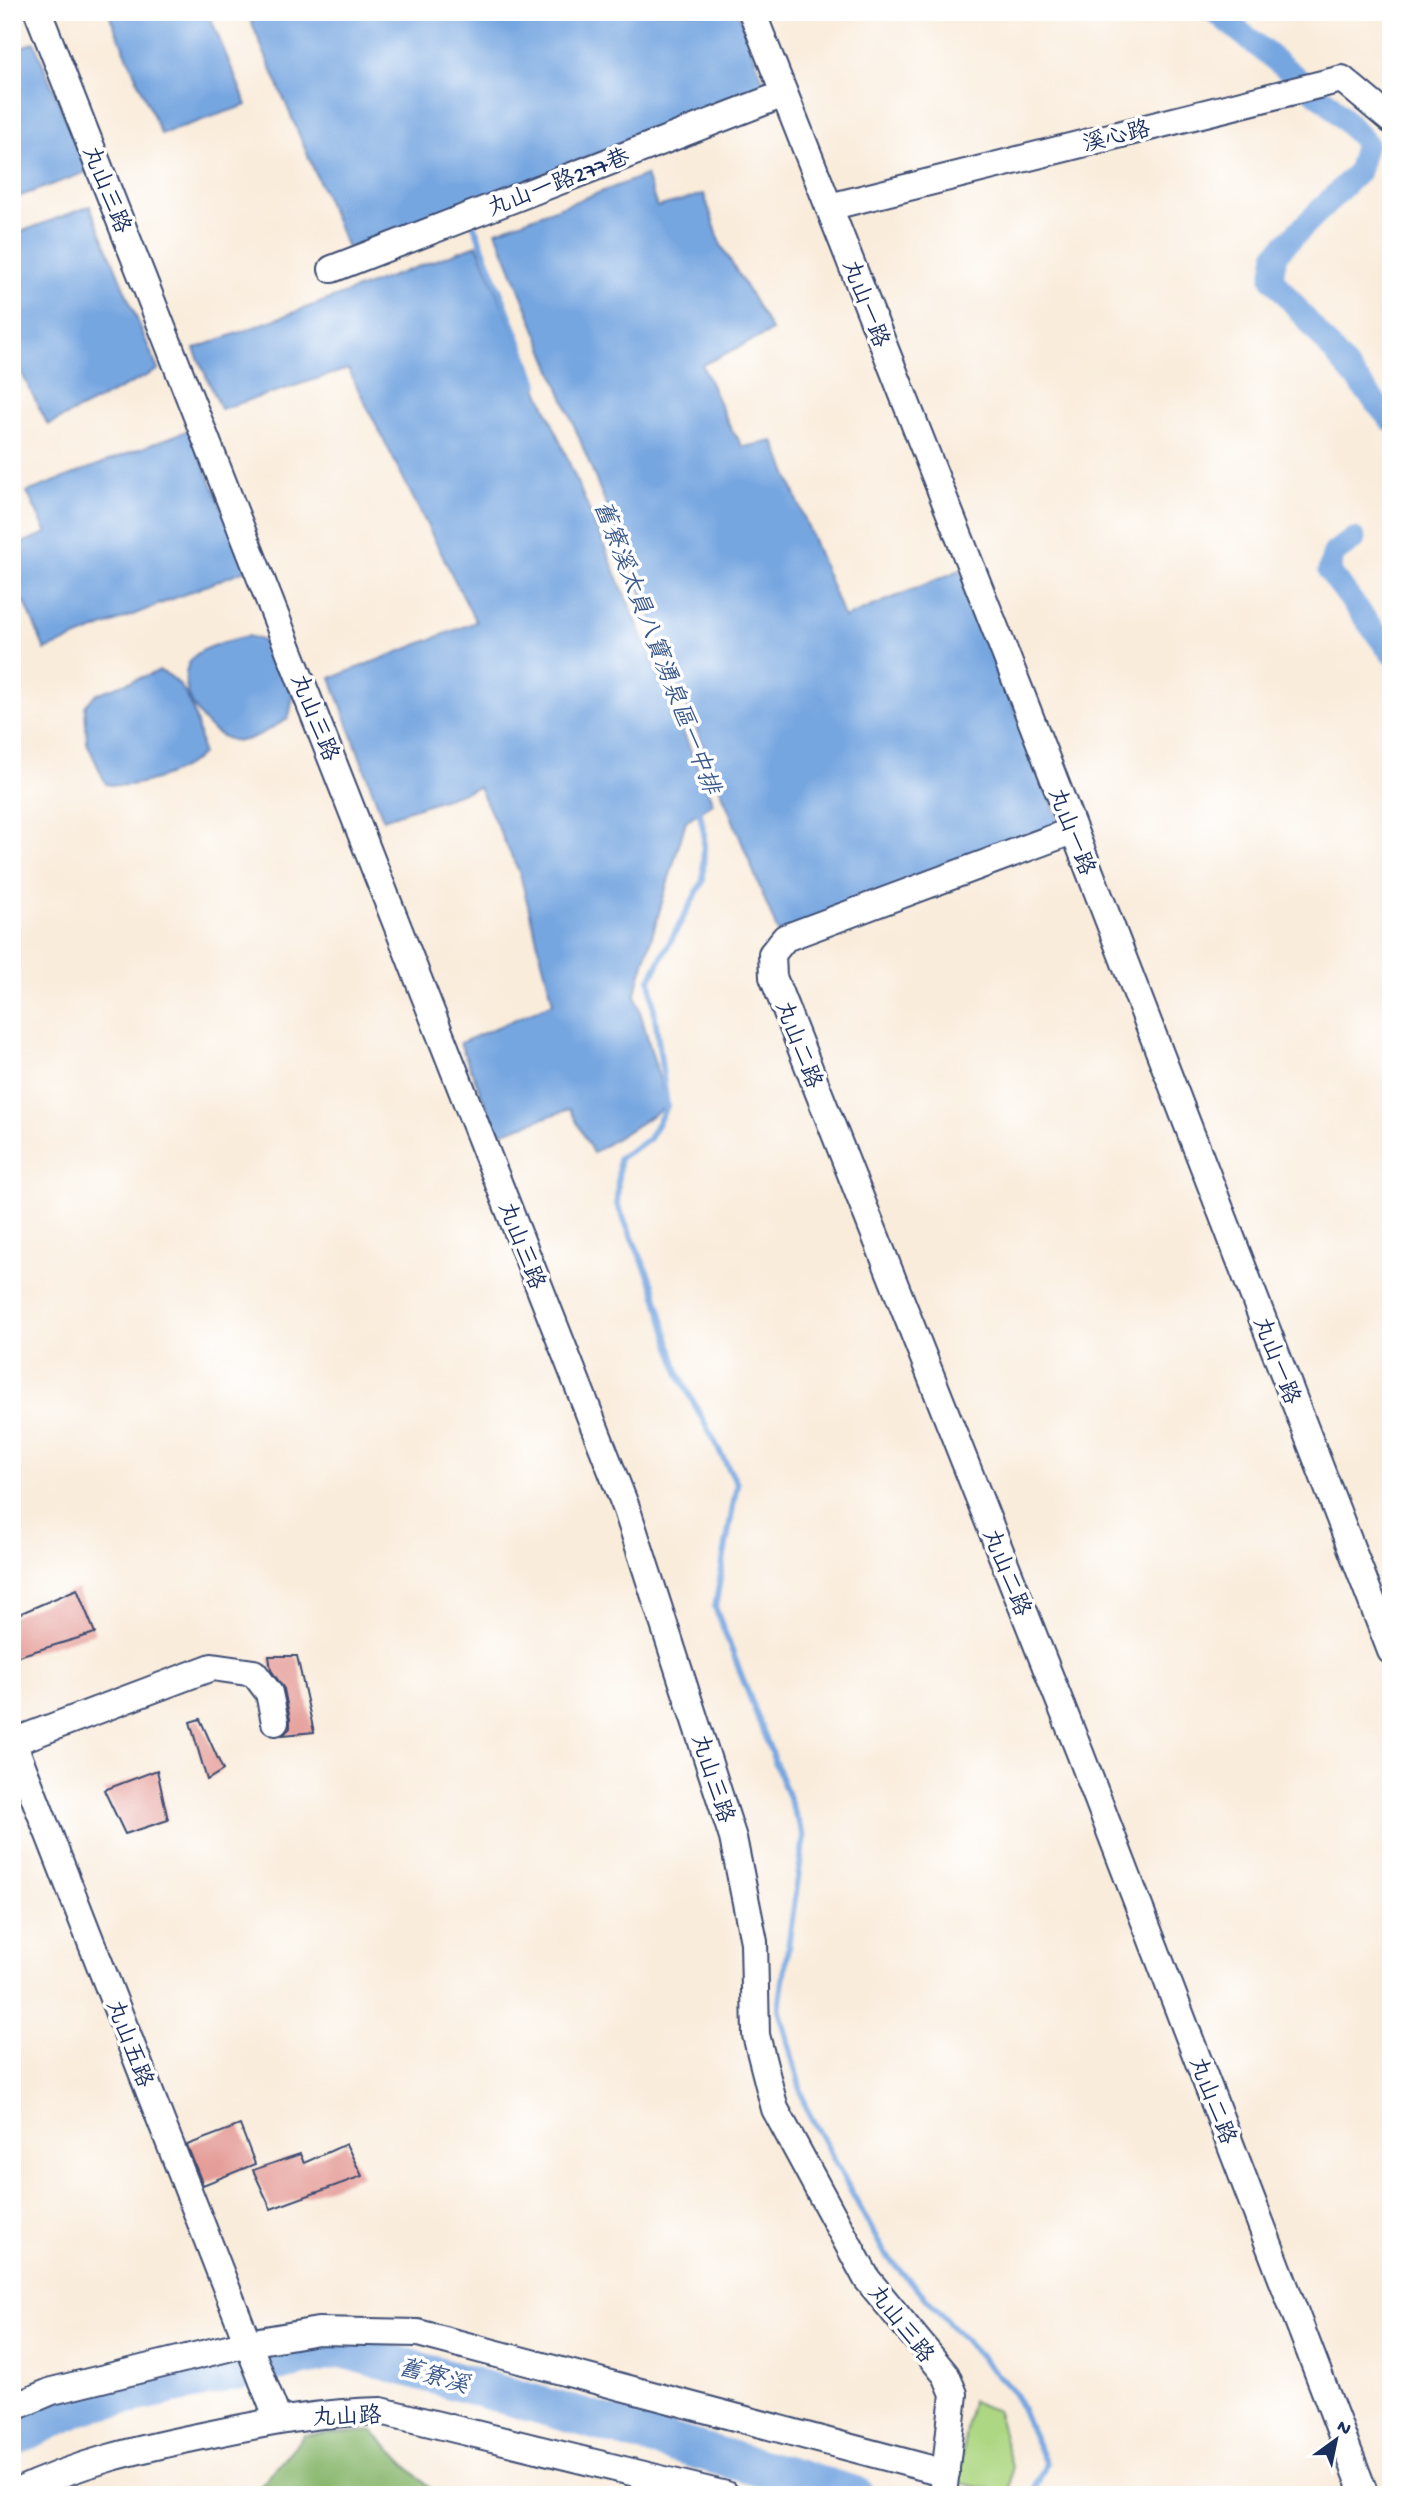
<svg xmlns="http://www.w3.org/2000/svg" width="1403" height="2507" font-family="'Gochi Hand','LXGW WenKai TC',sans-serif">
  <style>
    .green { fill: #add782; stroke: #648370; stroke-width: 2 }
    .forest { fill: #8ab870; stroke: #527467; stroke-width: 2 }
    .water { fill: #76a6e0; stroke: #486a9f; stroke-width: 2 }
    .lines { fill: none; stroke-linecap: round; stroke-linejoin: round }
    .stream { stroke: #76a6e0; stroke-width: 6 }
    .canal { stroke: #76a6e0; stroke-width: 23 }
    .river { stroke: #76a6e0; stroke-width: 38 }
    .building { fill: #e59d98 }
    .minor-casing { stroke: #3c4b71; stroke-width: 30 }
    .minor { stroke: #fff; stroke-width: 26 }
    .labels { text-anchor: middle; stroke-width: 7; stroke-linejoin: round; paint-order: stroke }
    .street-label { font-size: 23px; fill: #1b2f5e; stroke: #fff }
    .water-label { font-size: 24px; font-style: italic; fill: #3b598c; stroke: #fff }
  </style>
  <rect width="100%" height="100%" fill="#fff"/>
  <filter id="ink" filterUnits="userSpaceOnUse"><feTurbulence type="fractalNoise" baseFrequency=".0143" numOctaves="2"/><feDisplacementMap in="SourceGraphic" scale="14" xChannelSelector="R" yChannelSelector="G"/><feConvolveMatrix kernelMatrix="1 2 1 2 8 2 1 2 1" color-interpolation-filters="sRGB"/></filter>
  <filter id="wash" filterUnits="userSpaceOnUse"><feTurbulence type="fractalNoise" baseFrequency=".00686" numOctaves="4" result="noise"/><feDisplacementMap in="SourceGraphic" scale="28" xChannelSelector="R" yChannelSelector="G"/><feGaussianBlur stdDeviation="1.57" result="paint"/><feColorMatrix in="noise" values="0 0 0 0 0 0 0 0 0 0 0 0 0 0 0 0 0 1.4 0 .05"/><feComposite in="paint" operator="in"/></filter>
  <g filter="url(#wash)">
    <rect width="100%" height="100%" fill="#f9ecdb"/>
    <!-- green -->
    <path class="green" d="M971 2401 997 2411 1012 2467 1010 2495 957 2482Z"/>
    <!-- forest -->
    <path class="forest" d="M372 2431 436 2495H253L304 2435Z"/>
    <!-- water -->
    <g class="water">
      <path d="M108 12H208L247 105 161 134Z"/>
      <path d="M247 12H738L766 89 348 250Z"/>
      <path d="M34 42 87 172 12 199V51Z"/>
      <path d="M646 175 657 207 704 194 721 245 772 331 702 365 730 427 743 447 774 441 844 618 960 570 1060 824 779 935 496 231Z"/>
      <path d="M90 206 158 370 48 425 12 354V235Z"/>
      <path d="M477 245 713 803 686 821 635 994 667 1106 593 1153 570 1109 498 1134 460 1043 553 1003 520 874 479 787 383 819 331 678 476 622 348 369 221 409 194 349Z"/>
      <path d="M189 430 248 569 45 650 25 602 12 607V547L47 533 27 492Z"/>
      <path d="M248 636C292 646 300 679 288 719 274 726 254 740 239 741 205 741 165 676 198 653 212 644 232 640 248 636Z"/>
      <path d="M159 671C190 680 199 726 202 754 181 774 134 790 106 784L87 743 85 706 96 694Z"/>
    </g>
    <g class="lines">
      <!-- stream -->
      <g class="stream">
        <path d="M473 223 537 385"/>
        <path d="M698 803 704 834 703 881 650 979 667 1106 649 1139 619 1158 617 1204 653 1285 679 1375 737 1484 715 1607 804 1837 779 2008 805 2106 885 2254 1015 2394 1046 2464 1032 2495"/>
      </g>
      <!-- canal -->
      <g class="canal">
        <path d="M1215 12 1330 104 1366 143 1358 172 1276 254 1272 278 1391 421"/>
        <path d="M1354 539 1334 553 1329 571 1391 653"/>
      </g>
      <!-- river -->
      <path class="river" d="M12 2438 82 2405 342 2349 855 2495"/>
    </g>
    <g id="blocks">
      <!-- building -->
      <g class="building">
        <path d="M77 1589 95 1633 12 1658V1617Z"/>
        <path d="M269 1656H297L314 1732 283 1735 290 1728V1719L284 1689 271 1670Z"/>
        <path d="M200 1719 223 1770 207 1780 190 1722Z"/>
        <path d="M157 1770 168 1820 125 1834 104 1790Z"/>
        <path d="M240 2125 255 2164 203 2185 187 2145Z"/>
        <path d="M346 2144 362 2176 271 2209 253 2170 300 2154 304 2163Z"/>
      </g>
    </g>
  </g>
  <g filter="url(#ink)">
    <use href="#blocks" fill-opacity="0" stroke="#3c4b71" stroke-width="2"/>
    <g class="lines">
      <defs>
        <g id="minor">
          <path d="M38 12 627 1510 733 1838 754 1942 756 2035 775 2109 867 2279 946 2375 954 2394 943 2495"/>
          <path d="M752 12 1018 686 1391 1651"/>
          <path d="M829 207 1342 79 1391 120"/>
          <path d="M332 269 784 94"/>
          <path d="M1072 831 785 938 772 954 773 977 1080 1753 1365 2495"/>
          <path d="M12 1740 278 2420"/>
          <path d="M13 1742 212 1667 254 1673 269 1693 275 1722"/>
          <path d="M12 2408 52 2391 248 2343 318 2331 418 2333 946 2473"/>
          <path d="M12 2494C81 2462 138 2449 212 2434 269 2422 323 2412 381 2411L726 2495"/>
        </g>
      </defs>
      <!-- minor casing -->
      <use href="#minor" class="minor-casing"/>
      <!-- minor -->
      <use href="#minor" class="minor"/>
    </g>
  </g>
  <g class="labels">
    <!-- street labels -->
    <g class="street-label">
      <text transform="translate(1116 135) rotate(-14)" y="8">溪心路</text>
      <text transform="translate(558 181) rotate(-21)" y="8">丸山一路277巷</text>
      <text transform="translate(108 189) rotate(68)" y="8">丸山三路</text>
      <text transform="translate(867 303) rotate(69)" y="8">丸山一路</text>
      <text transform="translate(316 717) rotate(68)" y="8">丸山三路</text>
      <text transform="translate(1073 831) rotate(69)" y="8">丸山一路</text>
      <text transform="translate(800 1044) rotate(69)" y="8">丸山二路</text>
      <text transform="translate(523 1245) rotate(69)" y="8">丸山三路</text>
      <text transform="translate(1278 1360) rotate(69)" y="8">丸山一路</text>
      <text transform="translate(1008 1572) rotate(68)" y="8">丸山二路</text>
      <text transform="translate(714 1778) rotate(72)" y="8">丸山三路</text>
      <text transform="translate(131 2043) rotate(69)" y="8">丸山五路</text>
      <text transform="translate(1214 2100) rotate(69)" y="8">丸山二路</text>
      <text transform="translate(902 2323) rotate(52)" y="8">丸山三路</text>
      <text transform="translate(347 2415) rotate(-2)" y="8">丸山路</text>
    </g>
    <!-- water labels -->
    <g class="water-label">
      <text transform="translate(658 647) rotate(69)" y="8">舊寮溪太員八寶湧泉區一中排</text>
      <text transform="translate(434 2375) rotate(16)" y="8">舊寮溪</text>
    </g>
  </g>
  <!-- margin -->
  <rect width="1403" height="2507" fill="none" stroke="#fff" stroke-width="42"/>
  <!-- north arrow -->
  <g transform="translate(1336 2440) rotate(33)" stroke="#ffffff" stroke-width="5" paint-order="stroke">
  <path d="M0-5L12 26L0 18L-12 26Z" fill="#1b2f5e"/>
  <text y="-10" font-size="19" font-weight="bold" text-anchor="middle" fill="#1b2f5e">N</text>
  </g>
</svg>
